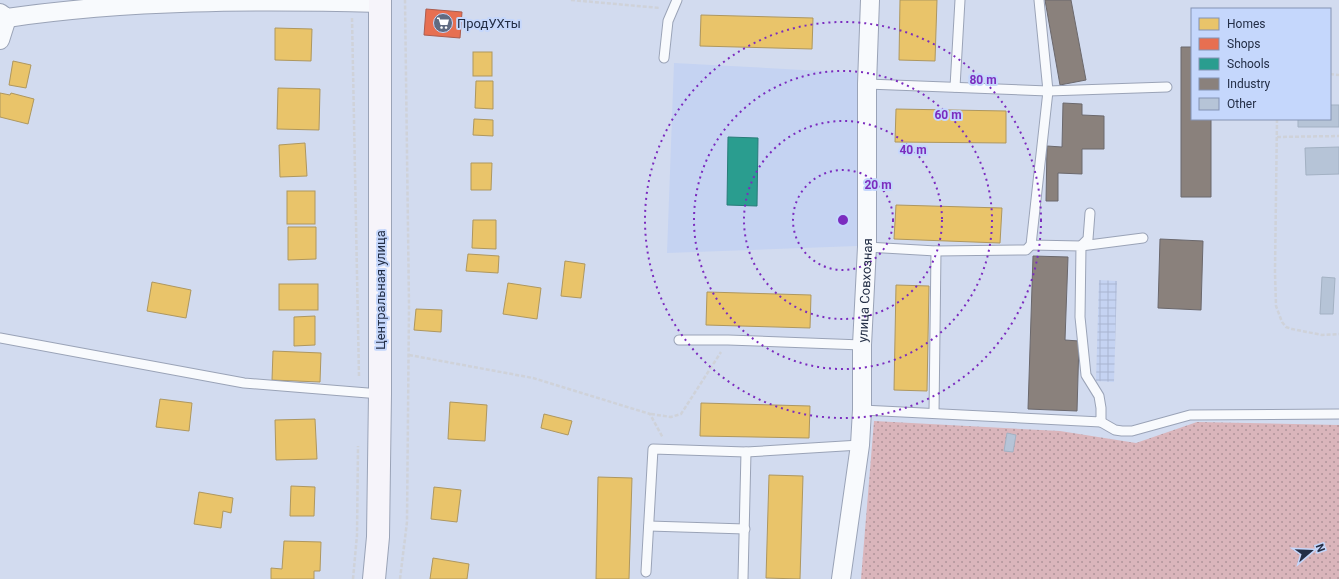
<svg xmlns="http://www.w3.org/2000/svg" width="1339" height="579" font-family="Roboto,sans-serif">
  <style>
    .built { fill: #c5d3f2 }
    .industrial { fill: url(#industrial-grid) }
    .grass { fill: url(#grass-dots) }
    .homes { fill: #e9c46a; stroke: #ae975f }
    .shops { fill: #e76f51; stroke: #ac5c4e }
    .schools { fill: #2a9d8f; stroke: #287c79 }
    .industry { fill: #8a817c; stroke: #6b686c }
    .building { fill: #b6c4d7; stroke: #a3b1c3 }
    .lines { fill: none; stroke-linecap: round; stroke-linejoin: round }
    .service-casing { stroke: #9aa3b7; stroke-width: 11 }
    .minor-casing { stroke: #9aa3b7; stroke-width: 20 }
    .secondary-casing { stroke: #9aa3b7; stroke-width: 24 }
    .path { stroke: #cfd2d9; stroke-width: 2.5; stroke-dasharray: 4 2; stroke-linecap: butt }
    .service { stroke: #f8fafd; stroke-width: 9 }
    .minor { stroke: #f8fafd; stroke-width: 18 }
    .secondary { stroke: #f6f4fa; stroke-width: 22 }
    .ring { fill: none; stroke: #7b2cbf; stroke-width: 2; stroke-dasharray: 2 4 }
    .labels { text-anchor: middle; stroke-width: 4; stroke-linejoin: round; paint-order: stroke }
    .poi-label { font-size: 13px; fill: #232e46; stroke: #c5d7fc; text-anchor: start }
    .street-label { font-size: 13px; fill: #232e46; stroke: #c5d7fc }
    .centre { fill: #7b2cbf; stroke: #c5d7fc; stroke-width: 2 }
    .ring-label { font-size: 12px; text-anchor: middle; font-weight: bold; fill: #7b2cbf; stroke: #c5d7fc; stroke-width: 4; stroke-linejoin: round; paint-order: stroke }
  </style>
  <defs>
    <pattern id="industrial-grid" width="8" height="8" patternUnits="userSpaceOnUse"><rect width="8" height="8" fill="#c5d3f2"/><path d="M0 4h8M4 0v8" fill="none" stroke="#a9b5d1"/></pattern>
    <pattern id="grass-dots" width="8" height="8" patternUnits="userSpaceOnUse"><rect width="8" height="8" fill="#dab5bb"/><path d="M2 2h.1M6 6h.1" fill="none" stroke="#b0949a" stroke-width="1.8" stroke-linecap="round"/></pattern>
  </defs>
  <rect width="100%" height="100%" fill="#d2dbef"/>
  <!-- built -->
  <path class="built" d="M674 63 859 73 857 246 667 253Z"/>
  <!-- industrial -->
  <path class="industrial" d="M1099 280 1117 281 1114 382 1096 381Z"/>
  <!-- grass -->
  <path class="grass" d="M874 421 1060 431 1136 443 1197 422 1339 425V579H861Z"/>
  <!-- homes -->
  <g class="homes">
    <path d="M900 0H937L935 61 899 60Z"/>
    <path d="M701 15 813 18 812 49 700 46Z"/>
    <path d="M275 28 312 29 311 61 275 60Z"/>
    <rect x="473" y="52" width="19" height="24"/>
    <path d="M13 61 31 65 26 88 9 85Z"/>
    <path d="M476 81H493V109L475 108Z"/>
    <path d="M278 88 320 89 319 130 277 129Z"/>
    <path d="M0 93 10 95 11 93 34 99 28 124 0 117Z"/>
    <path d="M896 109 1006 111V143L895 142Z"/>
    <path d="M474 119 493 120V136L473 135Z"/>
    <path d="M305 143 307 176 280 177 279 145Z"/>
    <path d="M471 163H492L491 190H471Z"/>
    <rect x="287" y="191" width="28" height="33"/>
    <path d="M896 205 1002 208 1000 243 894 239Z"/>
    <path d="M473 220H496V249L472 248Z"/>
    <path d="M288 227H316V259L288 260Z"/>
    <path d="M468 254 499 256 498 273 466 271Z"/>
    <path d="M565 261 585 264 581 298 561 296Z"/>
    <path d="M152 282 191 290 186 318 147 311Z"/>
    <path d="M508 283 541 288 537 319 503 314Z"/>
    <rect x="279" y="284" width="39" height="26"/>
    <path d="M896 285 929 286 927 391 894 390Z"/>
    <path d="M707 292 811 295 810 328 706 325Z"/>
    <path d="M416 309 442 310 441 332 414 330Z"/>
    <path d="M315 316V345L294 346V317Z"/>
    <path d="M273 351 321 353 320 382 272 380Z"/>
    <path d="M160 399 192 403 189 431 156 427Z"/>
    <path d="M450 402 487 405 485 441 448 439Z"/>
    <path d="M701 403 810 406 809 438 700 436Z"/>
    <path d="M544 414 572 421 568 435 541 428Z"/>
    <path d="M315 419 317 459 276 460 275 420Z"/>
    <path d="M769 475 803 476 800 579 766 578Z"/>
    <path d="M598 477 632 478 629 579H596Z"/>
    <path d="M291 486 315 487 314 516H290Z"/>
    <path d="M434 487 461 490 457 522 431 519Z"/>
    <path d="M199 492 233 498 231 513 223 511 221 528 194 524Z"/>
    <path d="M284 541 321 542 320 571H314V579H271V568L282 569Z"/>
    <path d="M433 558 469 564 467 579H430Z"/>
  </g>
  <!-- shops -->
  <path class="shops" d="M426 9 462 12 460 38 424 35Z"/>
  <!-- schools -->
  <path class="schools" d="M728 137 758 138 757 206 727 205Z"/>
  <!-- industry -->
  <g class="industry">
    <path d="M1045 0H1071L1086 80 1060 85Z"/>
    <path d="M1181 47H1192V119H1211V197H1181Z"/>
    <path d="M1063 103 1082 104V115L1104 116V149H1082V174L1058 173V201H1046L1047 146 1062 147Z"/>
    <path d="M1160 239 1203 241 1201 310 1158 308Z"/>
    <path d="M1033 256 1068 257 1065 340 1079 341 1077 411 1028 409Z"/>
  </g>
  <!-- building -->
  <g class="building">
    <path d="M1330 105H1339V127H1298V119H1330Z"/>
    <path d="M1339 147V174L1306 175 1305 148Z"/>
    <path d="M1322 277 1335 278 1333 314H1320Z"/>
    <path d="M1007 433 1016 435 1013 452 1004 451Z"/>
  </g>
  <g class="lines">
    <defs>
      <g id="service">
        <path d="M664 58 668 21 677 0"/>
        <path d="M867 84 1048 91 1167 87"/>
        <path d="M955 87 960 0"/>
        <path d="M1081 246 1143 238"/>
        <path d="M1081 246 1088 239 1090 213"/>
        <path d="M867 247 936 251 1026 250 1031 245"/>
        <path d="M0 338 244 383 380 394"/>
        <path d="M679 340H728L862 345"/>
        <path d="M862 410 1101 422V408L1099 396 1086 375 1080 317 1081 246 1031 245 1048 91 1039 0"/>
        <path d="M934 413 936 251"/>
        <path d="M1101 422 1115 430 1122 431H1132L1190 415 1339 414"/>
        <path d="M649 526 745 529"/>
        <path d="M646 572 653 449 746 452 860 445"/>
        <path d="M743 579 746 452"/>
      </g>
      <g id="minor">
        <path d="M0 13 7 18C130 0 256 0 380 3"/>
        <path d="M0 40 7 18"/>
        <path id="s1" d="M841 579 860 445 862 410V345L867 247V84L870 0"/>
      </g>
      <path id="secondary" d="M374 579 378 537 380 394V0"/>
    </defs>
    <!-- service casing -->
    <use href="#service" class="service-casing"/>
    <!-- minor casing -->
    <use href="#minor" class="minor-casing"/>
    <!-- secondary casing -->
    <use href="#secondary" class="secondary-casing"/>
    <!-- path -->
    <g class="path">
      <path d="M571 0 660 8"/>
      <path d="M352 18 359 377"/>
      <path d="M1330 74 1339 75"/>
      <path d="M1277 119 1275 272 1276 306 1282 322 1286 327 1292 329 1322 335 1339 334"/>
      <path d="M1277 137 1339 136"/>
      <path d="M409 355 533 378 650 414 663 438"/>
      <path d="M651 414 671 417 681 414 721 352"/>
      <path d="M353 579 357 535 358 446"/>
      <path d="M400 579 407 522 409 306 405 0"/>
    </g>
    <!-- service -->
    <use href="#service" class="service"/>
    <!-- minor -->
    <use href="#minor" class="minor"/>
    <!-- secondary -->
    <use href="#secondary" class="secondary"/>
  </g>
  <!-- distance rings -->
  <g class="ring">
    <circle cx="843" cy="220" r="50"/>
    <circle cx="843" cy="220" r="99"/>
    <circle cx="843" cy="220" r="149"/>
    <circle cx="843" cy="220" r="198"/>
  </g>
  <!-- icons -->
  <defs>
    <symbol id="supermarket-disc" viewBox="-11 -11 22 22"><circle r="9.5" fill="#606b81" stroke="#c5d7fc"/><path d="M-6-5.5h2.5l.6 2H6L4.5 2H-2.5L-4.4-4H-6ZM-1.5 3.2a1.3 1.3 0 1 0 .1 0ZM3 3.2a1.3 1.3 0 1 0 .1 0Z" fill="#fff"/></symbol>
  </defs>
  <g fill-rule="evenodd">
    <use href="#supermarket-disc" x="432" y="12" width="22" height="22"/>
  </g>
  <g class="labels">
    <!-- poi labels -->
    <g class="poi-label">
      <text x="457" y="28">ПродУХты</text>
    </g>
    <!-- street labels -->
    <g class="street-label">
      <text transform="translate(380 290) rotate(-90)" y="5">Центральная улица</text>
      <text dy="5" stroke="none"><textPath href="#s1" startOffset="290">улица Совхозная</textPath></text>
    </g>
  </g>
  <circle cx="843" cy="220" r="6" class="centre"/>
  <g class="ring-label">
    <text x="983" y="84">80 m</text>
    <text x="948" y="119">60 m</text>
    <text x="913" y="154">40 m</text>
    <text x="878" y="189">20 m</text>
  </g>
  <!-- legend -->
  <rect x="1191" y="8" width="140" height="112" fill="#c5d7fc" stroke="#8493b3"/>
  <rect x="1199" y="18" width="20" height="12" fill="#e9c46a" stroke="#8493b3"/>
  <text x="1227" y="28" font-size="12" fill="#232e46">Homes</text>
  <rect x="1199" y="38" width="20" height="12" fill="#e76f51" stroke="#8493b3"/>
  <text x="1227" y="48" font-size="12" fill="#232e46">Shops</text>
  <rect x="1199" y="58" width="20" height="12" fill="#2a9d8f" stroke="#8493b3"/>
  <text x="1227" y="68" font-size="12" fill="#232e46">Schools</text>
  <rect x="1199" y="78" width="20" height="12" fill="#8a817c" stroke="#8493b3"/>
  <text x="1227" y="88" font-size="12" fill="#232e46">Industry</text>
  <rect x="1199" y="98" width="20" height="12" fill="#b6c4d7" stroke="#8493b3"/>
  <text x="1227" y="108" font-size="12" fill="#232e46">Other</text>
  <!-- north arrow -->
  <g transform="translate(1311 551) rotate(71)" stroke="#c5d7fc" stroke-width="3" paint-order="stroke">
  <path d="M0-3L7 15L0 10L-7 15Z" fill="#232e46"/>
  <text y="-6" font-size="11" font-weight="bold" text-anchor="middle" fill="#232e46">N</text>
  </g>
</svg>
